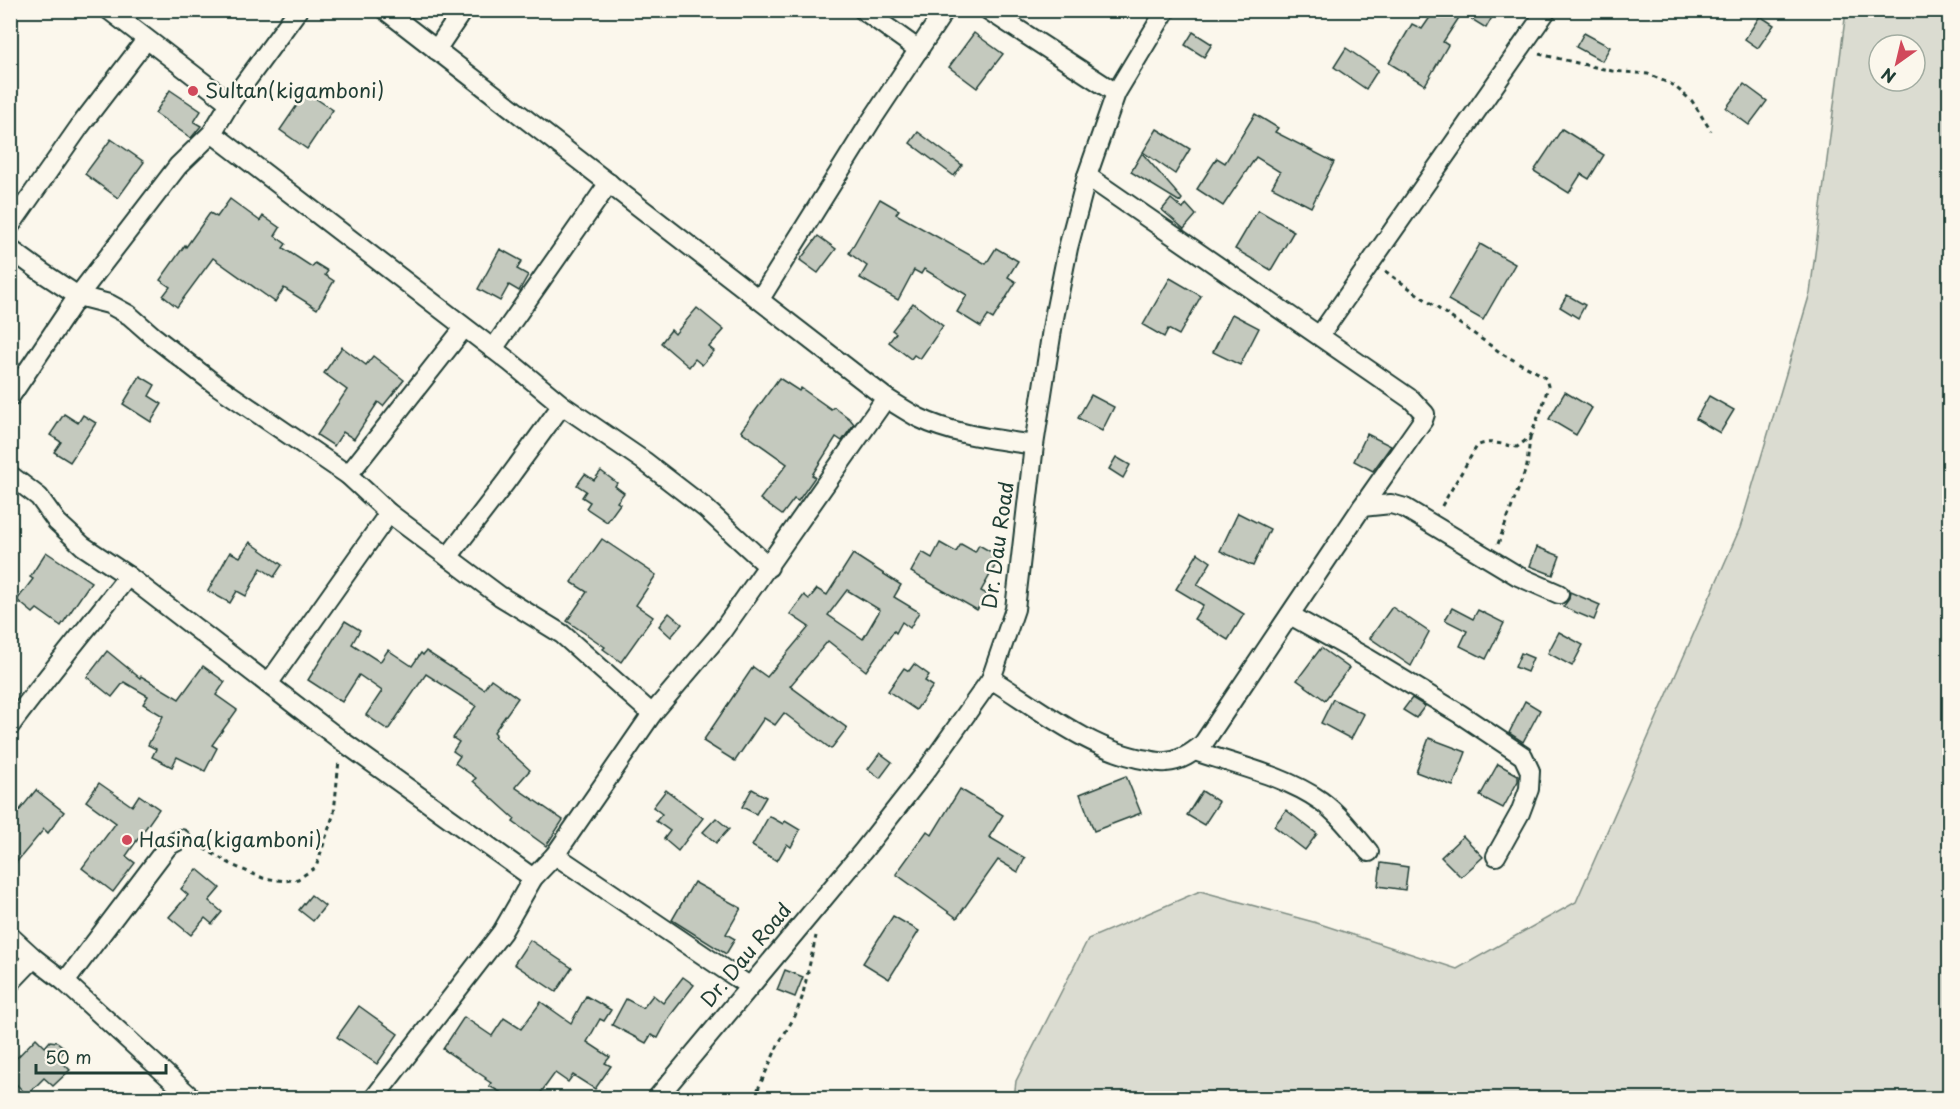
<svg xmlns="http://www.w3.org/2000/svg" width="1960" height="1109" font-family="'Playpen Sans',sans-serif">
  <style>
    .green { fill: #dbdcd1; stroke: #7d8c82; stroke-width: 1.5; fill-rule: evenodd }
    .building { fill: #c4c9be; stroke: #1f3d34; stroke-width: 1.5; fill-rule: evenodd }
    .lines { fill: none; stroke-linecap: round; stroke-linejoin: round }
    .street-casing { stroke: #1f3d34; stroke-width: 22 }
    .path { stroke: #1f3d34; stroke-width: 3; stroke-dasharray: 4.5 4.5; stroke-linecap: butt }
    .street { stroke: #fbf7ec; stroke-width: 18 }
    .poi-dot { fill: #d1495b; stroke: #fbf7ec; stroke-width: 2 }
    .labels { text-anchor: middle; stroke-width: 5; stroke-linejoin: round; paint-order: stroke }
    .poi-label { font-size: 20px; fill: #1f3d34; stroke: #fbf7ec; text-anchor: start }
    .street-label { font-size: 20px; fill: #1f3d34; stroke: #fbf7ec }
  </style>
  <rect width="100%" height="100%" fill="#fbf7ec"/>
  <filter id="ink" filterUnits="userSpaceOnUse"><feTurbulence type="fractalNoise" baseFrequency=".0167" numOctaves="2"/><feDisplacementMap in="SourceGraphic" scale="12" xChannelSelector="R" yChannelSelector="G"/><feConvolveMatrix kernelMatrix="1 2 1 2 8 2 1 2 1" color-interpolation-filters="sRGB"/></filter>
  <g filter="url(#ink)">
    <!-- green -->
    <path class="green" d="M1846 11H1949V1098H1014L1016 1081 1088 939 1200 891 1317 923 1457 969 1576 902 1740 528 1810 293ZM1879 45H1915V81H1879Z"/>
    <!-- building -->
    <g class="building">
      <path d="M1435 10H1496L1486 28 1462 13 1443 42 1448 45 1425 85 1389 63 1412 24 1422 29Z"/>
      <path d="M1760 16 1774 25 1758 48 1745 39Z"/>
      <path d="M1193 32 1212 44 1204 57 1185 45Z"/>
      <path d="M974 33 1003 54 977 88 949 67Z"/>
      <path d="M1584 33 1610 47 1602 61 1576 47Z"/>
      <path d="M1346 48 1378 70 1366 89 1334 67Z"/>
      <path d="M1744 84 1767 101 1749 125 1726 108Z"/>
      <path d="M170 90 201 111 194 122 201 126 191 138 155 113Z"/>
      <path d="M306 92 333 110 307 149 280 130Z"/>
      <path d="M1255 114 1278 128 1275 132 1334 162 1311 207 1272 187 1280 172 1256 157 1223 206 1197 189 1217 158 1225 163Z"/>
      <path d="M1157 129 1190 149 1175 174 1143 152Z"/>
      <path d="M1562 129 1604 155 1589 179 1581 174 1569 193 1534 171Z"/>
      <path d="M918 132 962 165 954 176 910 143Z"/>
      <path d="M111 139 144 162 118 198 85 174Z"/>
      <path d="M1142 153 1182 199 1180 202 1131 172Z"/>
      <path d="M230 199 260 221 263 216 280 228 275 236 286 244 283 248 312 267 315 263 328 271 325 275 334 281 317 309 284 288 275 302 213 258 177 307 163 296 170 287 160 280 185 245 186 247 210 213 217 217Z"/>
      <path d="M880 199 899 210 896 214 986 264 996 248 1018 261 1008 277 1016 282 993 319 988 316 981 327 957 312 967 295 924 269 921 274 914 270 898 300 860 278 867 266 849 253Z"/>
      <path d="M1171 199 1183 209 1186 204 1196 215 1184 229 1162 210Z"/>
      <path d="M1258 210 1294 231 1271 270 1235 249Z"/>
      <path d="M818 236 836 249 818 273 800 260Z"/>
      <path d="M1480 244 1515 264 1483 320 1448 300Z"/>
      <path d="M500 249 522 261 517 269 528 275 519 291 509 285 500 301 478 289Z"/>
      <path d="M1170 278 1201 296 1179 335 1168 329 1164 337 1143 325Z"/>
      <path d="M1567 295 1585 305 1578 318 1560 307Z"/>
      <path d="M913 303 943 326 920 359 914 355 911 359 889 342 896 333 892 330Z"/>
      <path d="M697 308 724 330 709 347 714 351 702 365 695 359 689 367 661 343 671 330 675 334Z"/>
      <path d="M1232 314 1259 328 1240 365 1213 352Z"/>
      <path d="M342 347 366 365 373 356 404 380 383 406 378 402 354 439 343 432 334 446 317 435 347 390 324 373Z"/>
      <path d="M140 376 155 385 149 396 162 404 151 422 123 404Z"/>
      <path d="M779 378 799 391 801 388 831 409 834 407 850 419 854 424 842 441 836 437 812 475 815 477 798 501 794 499 782 515 760 499 787 464 741 431Z"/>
      <path d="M1565 392 1592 408 1576 435 1549 419Z"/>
      <path d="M1091 395 1114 407 1102 431 1078 418Z"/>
      <path d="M1709 396 1734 410 1720 433 1696 419Z"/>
      <path d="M64 414 78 423 83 415 96 423 70 462 54 452 61 442 50 435Z"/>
      <path d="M1367 434 1391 446 1373 471 1354 461Z"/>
      <path d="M1116 457 1130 465 1123 478 1109 469Z"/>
      <path d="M601 471 617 483 615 486 624 493 617 502 620 504 607 522 586 508 590 502 582 497 586 491 577 485 585 474 594 480Z"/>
      <path d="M1238 513 1270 529 1253 566 1220 551Z"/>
      <path d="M602 539 656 575 636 605 653 617 621 662 603 649 605 647 567 621 587 592 571 582Z"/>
      <path d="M250 542 282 565 274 577 261 568 246 596 237 591 230 603 208 591 230 552 240 557Z"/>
      <path d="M940 543 956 552 961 544 975 552 979 545 1000 557 981 591 987 594 977 610 911 572 922 552 932 558Z"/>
      <path d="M1537 547 1560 556 1553 575 1530 566Z"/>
      <path d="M46 552 91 582 61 626 37 609 33 613 17 600 33 579 30 577Z"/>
      <path d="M1198 553 1211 562 1197 585 1244 614 1228 640 1194 619 1203 605 1176 589Z"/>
      <path d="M853 554 901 585 894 597 919 612 910 628 902 622 896 633 894 631 866 671 828 641 790 686 847 728 831 749 784 713 775 725 764 718 735 761 703 741 753 667 767 677 809 627 790 614 804 595 809 599 817 589 827 595ZM847 590 880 610 863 639 828 615Z"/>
      <path d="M1570 592 1600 605 1594 620 1563 607 1569 599Z"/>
      <path d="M1392 607 1429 632 1411 666 1370 638Z"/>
      <path d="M1452 608 1473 619 1478 610 1504 623 1486 659 1460 646 1467 631 1445 620Z"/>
      <path d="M669 613 682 624 671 637 659 626Z"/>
      <path d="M345 621 360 630 352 644 380 662 388 650 412 666 421 653 423 655 426 651 484 689 491 679 518 698 494 732 496 734 494 737 530 770 515 787 563 820 546 846 513 822 515 819 473 781 476 778 455 763 460 756 453 751 459 742 453 738 476 706 426 674 388 730 366 715 382 691 359 675 342 702 308 680Z"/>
      <path d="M1559 632 1583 645 1572 666 1548 653Z"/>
      <path d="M1321 648 1349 668 1325 700 1297 680Z"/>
      <path d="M107 651 140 678 141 676 179 699 203 666 225 682 216 695 237 710 212 745 217 748 205 771 177 757 172 767 152 757 156 749 148 745 163 716 143 704 148 696 124 682 112 697 87 677Z"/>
      <path d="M1521 653 1533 658 1527 672 1515 667Z"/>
      <path d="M914 664 929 675 925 681 933 686 916 710 888 691 904 668 909 671Z"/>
      <path d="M1412 698 1425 706 1416 718 1403 710Z"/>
      <path d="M1333 699 1364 714 1351 739 1321 723Z"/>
      <path d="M1525 701 1540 710 1523 742 1509 733Z"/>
      <path d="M1429 738 1466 752 1453 786 1416 772Z"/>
      <path d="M880 753 892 762 880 778 868 769Z"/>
      <path d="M1498 764 1518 775V781L1503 808 1480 796Z"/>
      <path d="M1126 776 1141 813 1094 831 1080 794Z"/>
      <path d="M99 783 132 806 139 795 159 809 126 856 135 863 113 892 82 868 116 823 86 801Z"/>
      <path d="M752 789 766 797 756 814 742 807Z"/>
      <path d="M960 789 1003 815 989 837 1025 858 1018 872 998 860 957 918 896 874 927 831 932 835Z"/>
      <path d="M36 790 64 812 48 833 44 829 10 870V822Z"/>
      <path d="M666 790 703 818 678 851 664 839 670 831 656 821 662 814 653 807Z"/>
      <path d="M1202 791 1219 802 1204 825 1187 815Z"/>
      <path d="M1286 810 1317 834 1305 850 1274 826Z"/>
      <path d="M769 816 783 824 785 821 800 830 791 847 787 844 777 861 752 846Z"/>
      <path d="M716 818 729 829 716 843 703 832Z"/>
      <path d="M1463 836 1483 857 1461 877 1441 857Z"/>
      <path d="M1381 863 1408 867 1405 890 1378 886Z"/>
      <path d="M197 869 220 888 209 901 222 912 212 924 205 918 191 935 169 917 188 895 181 889Z"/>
      <path d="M694 882 741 908 726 934 735 939 726 954 672 920Z"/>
      <path d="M311 895 325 906 313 921 299 910Z"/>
      <path d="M893 916 919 931 889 979 863 963Z"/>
      <path d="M530 940 572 968 556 992 514 964Z"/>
      <path d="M785 970 803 977 795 997 777 990Z"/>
      <path d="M683 977 694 985 670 1016 658 1038 651 1035 646 1043 612 1025 626 999 643 1008 653 995 663 1003Z"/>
      <path d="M586 996 611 1010 604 1021 600 1019 587 1042 610 1057 605 1063 611 1066 595 1089 573 1075 568 1082 555 1073 537 1098H511L489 1086 491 1083 485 1079 486 1078 443 1049 464 1017 492 1036 504 1018 521 1029 541 1002 571 1023Z"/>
      <path d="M359 1006 398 1034 377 1064 337 1037Z"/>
      <path d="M36 1038 45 1047 50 1041 57 1042 65 1048 59 1059 70 1070 53 1086 44 1078 27 1095 10 1078V1065Z"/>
    </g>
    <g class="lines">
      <defs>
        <g id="street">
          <path d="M109 10 230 103"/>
          <path d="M385 10 886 398C897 405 908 412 919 418 954 435 996 439 1034 445"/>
          <path d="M863 10 919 50"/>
          <path d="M988 10 1116 93"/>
          <path d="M436 50 463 10"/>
          <path d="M212 133 510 362 562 405 644 461 705 508 769 567"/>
          <path d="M10 226 80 126 146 40"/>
          <path d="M10 249 43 273 78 296 109 304 129 315 153 336 216 385 348 475 389 513 500 596 562 634 652 714"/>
          <path d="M760 299 871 121 945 10"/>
          <path d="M1320 335 1547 10"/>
          <path d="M493 349 609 183"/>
          <path d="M10 397 78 296 178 166 212 133 230 103 298 10"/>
          <path d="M10 475 39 497 57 522 83 546 128 576 342 741 533 878"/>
          <path d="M348 475 464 328"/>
          <path d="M1362 507 1391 504 1405 508 1518 576 1559 594"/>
          <path d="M448 557 505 483 562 405"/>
          <path d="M1290 615 1367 658 1460 714 1523 756 1530 771 1529 789 1520 813 1496 856"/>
          <path d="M991 679C1038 708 1093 752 1148 760 1153 761 1160 763 1166 762 1181 761 1192 753 1203 744L1362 507 1423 420 1425 414 1412 400 1087 176"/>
          <path d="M268 684 389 513"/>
          <path d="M10 726C48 675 89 626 128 576"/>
          <path d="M1195 751C1235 765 1286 776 1321 801 1340 815 1354 834 1369 852"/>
          <path d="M555 855 749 986"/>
          <path d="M10 936 34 958 65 982 192 1098"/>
          <path d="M65 982 168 846 181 839"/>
          <path d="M10 983 34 958"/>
          <path d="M374 1098 502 932 533 878 555 855 652 714 720 634 886 398"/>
          <path d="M657 1098 863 851 928 768 991 679 1015 609 1034 445 1053 323 1068 248 1087 176 1116 93 1166 10"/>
        </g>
      </defs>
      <!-- street casing -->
      <use href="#street" class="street-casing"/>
      <!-- path -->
      <g class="path">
        <path d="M1539 54 1612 71 1648 74 1673 85 1692 101 1711 131"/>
        <path d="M1385 271 1504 355 1542 375 1546 379 1548 386 1543 405 1530 437 1517 447C1503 445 1490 439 1477 446L1440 509"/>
        <path d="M1498 544 1527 466 1530 437"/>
        <path d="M196 844 234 866 263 878 285 881 298 879 316 867 334 813 339 760"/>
        <path d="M754 1098 779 1043 795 1016 802 998 816 936"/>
      </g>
      <!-- street -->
      <use href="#street" class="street"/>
    </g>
  </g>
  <!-- markers -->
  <g class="poi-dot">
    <circle cx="193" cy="91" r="6"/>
    <circle cx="127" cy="840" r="6"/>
  </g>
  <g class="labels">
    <!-- poi labels -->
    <g class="poi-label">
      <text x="205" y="98">Sultan(kigamboni)</text>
      <text x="139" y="847">Hasina(kigamboni)</text>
    </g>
    <!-- street labels -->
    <g class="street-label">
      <text transform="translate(998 545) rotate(-82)" y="7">Dr. Dau Road</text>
      <text transform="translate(746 955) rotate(-50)" y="7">Dr. Dau Road</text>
    </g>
  </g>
  <!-- margin -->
  <rect width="1960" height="1109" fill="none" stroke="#fbf7ec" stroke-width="36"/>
  <rect x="18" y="18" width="1924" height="1073" fill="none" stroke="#1f3d34" stroke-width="2" filter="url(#ink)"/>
  <!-- north arrow -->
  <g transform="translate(1897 63) rotate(214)"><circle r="28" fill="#fbf7ec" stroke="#a3ada2" stroke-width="1.5"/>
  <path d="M0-4.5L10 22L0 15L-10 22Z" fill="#d1495b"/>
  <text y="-9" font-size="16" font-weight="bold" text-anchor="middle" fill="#1f3d34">N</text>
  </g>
  <!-- scale -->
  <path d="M36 1064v9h130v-9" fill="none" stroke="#1f3d34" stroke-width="3"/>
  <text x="45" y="1064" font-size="18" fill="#1f3d34" stroke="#fbf7ec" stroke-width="4.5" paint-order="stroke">50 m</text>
</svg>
